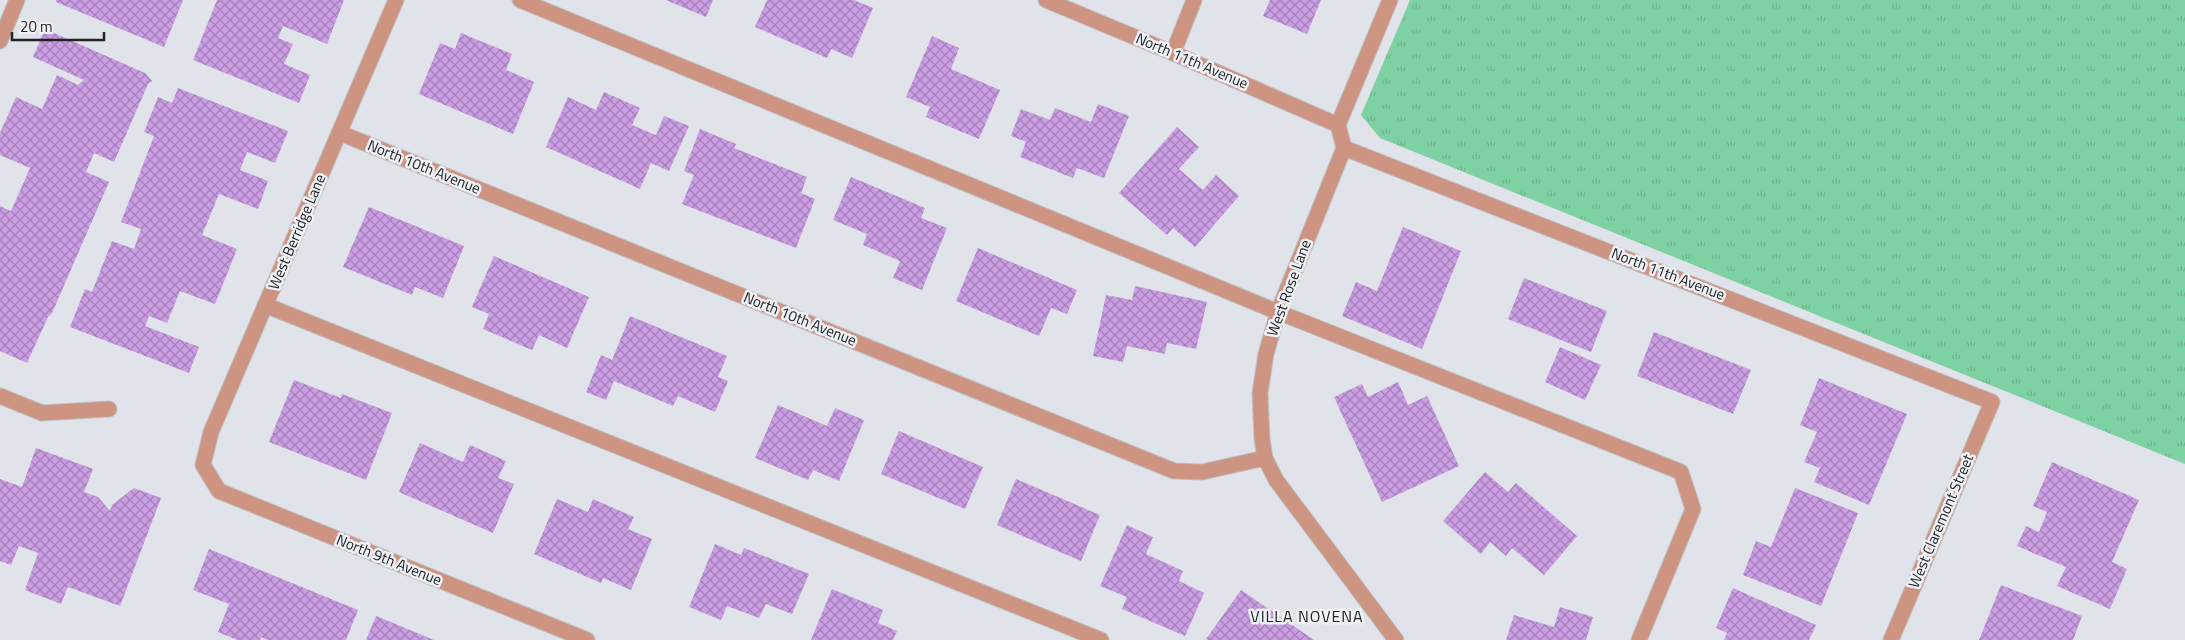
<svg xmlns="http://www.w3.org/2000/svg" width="2185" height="640" font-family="'Titillium Web',sans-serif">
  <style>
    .grass { fill: url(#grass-tufts) }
    .building { fill: url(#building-cross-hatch) }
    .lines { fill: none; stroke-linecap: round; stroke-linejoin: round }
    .service-casing { stroke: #bec0c6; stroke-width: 17 }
    .minor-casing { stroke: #bec0c6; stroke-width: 17 }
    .tertiary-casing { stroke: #bec0c6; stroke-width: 17 }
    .service { stroke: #ce9482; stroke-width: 15 }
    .minor { stroke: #ce9482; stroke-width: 15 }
    .tertiary { stroke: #ce9482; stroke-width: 15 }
    .labels { text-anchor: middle; stroke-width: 5; stroke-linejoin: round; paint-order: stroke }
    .street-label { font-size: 15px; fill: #222325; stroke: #eef1f6 }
    .neighbourhood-label { font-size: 16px; letter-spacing: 1px; fill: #222325; stroke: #eef1f6 }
  </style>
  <defs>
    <pattern id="grass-tufts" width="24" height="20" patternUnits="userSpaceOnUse" patternTransform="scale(1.25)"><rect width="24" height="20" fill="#7ed1a3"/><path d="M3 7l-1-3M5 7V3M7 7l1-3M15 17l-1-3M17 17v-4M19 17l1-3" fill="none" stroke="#6db38c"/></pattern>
    <pattern id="building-cross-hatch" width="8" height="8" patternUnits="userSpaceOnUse" patternTransform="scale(1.25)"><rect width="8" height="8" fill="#cb9ee3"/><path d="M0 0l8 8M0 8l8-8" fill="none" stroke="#a480b8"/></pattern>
  </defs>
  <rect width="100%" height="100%" fill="#e0e3e9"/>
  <!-- grass -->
  <path class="grass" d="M1410 0H2185V464L1380 138 1361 115Z"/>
  <!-- building -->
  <g class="building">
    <path d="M56 0H183L164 47 56 2Z"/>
    <path d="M217 0H344L327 44 283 26 278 38 293 44 284 64 310 75 299 103 193 60Z"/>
    <path d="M666 0H713L706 17Z"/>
    <path d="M767 0H854L873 8 852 58 831 49 827 58 755 27Z"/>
    <path d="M1270 0H1321L1307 34 1263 16Z"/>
    <path d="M45 29 145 73 152 81 148 84 114 162 94 153 86 172 109 182 52 313 48 317 27 363 0 351V206L11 211 30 168 0 155V133L16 97 42 109 57 75 78 85 84 80 33 57Z"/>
    <path d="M461 33 512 54 506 70 534 82 513 134 419 94 440 43 455 49Z"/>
    <path d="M932 36 959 48 951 69 1000 90 979 139 926 117 930 107 906 97Z"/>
    <path d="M178 88 288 131 275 163 247 152 240 170 268 181 258 209 219 194 202 235 237 249 215 304 180 291 167 323 149 316 145 326 199 347 189 373 70 327 85 289 92 292 112 241 134 249 141 229 121 222 154 136 144 132 158 97 172 103Z"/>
    <path d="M604 92 640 108 632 125 656 135 664 116 689 126 669 171 651 163 640 189 546 147 568 97 596 110Z"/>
    <path d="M1098 104 1129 116 1104 178 1077 168 1073 178 1020 157 1026 142 1011 136 1021 109 1050 120 1055 108 1091 122Z"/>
    <path d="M1177 127 1199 147 1179 169 1203 190 1216 175 1239 196 1195 247 1173 228 1167 235 1119 193Z"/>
    <path d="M700 129 736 144 734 148 807 177 801 193 815 199 796 248 682 204 694 175 684 171Z"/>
    <path d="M851 177 925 208 921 218 947 228 922 290 893 278 900 261 863 245 867 234 833 220Z"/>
    <path d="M369 207 464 246 443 298 415 287 412 295 343 267Z"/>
    <path d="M1403 227 1461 251 1422 349 1342 316 1356 282 1377 291Z"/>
    <path d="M978 248 1077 290 1067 314 1051 308 1039 336 956 301Z"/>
    <path d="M494 256 589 297 567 348 539 335 532 350 483 329 489 314 472 307Z"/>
    <path d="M1524 278 1607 311 1591 352 1508 319Z"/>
    <path d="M1135 286 1207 302 1196 349 1167 343 1165 354 1127 346 1123 362 1093 356 1106 295 1132 300Z"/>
    <path d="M630 316 727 356 718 377 728 381 715 412 678 396 673 406 614 381 606 400 586 392 601 355 612 360Z"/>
    <path d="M1654 332 1751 370 1733 414 1637 376Z"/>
    <path d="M1560 347 1601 365 1585 400 1545 382Z"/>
    <path d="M1819 378 1907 414 1869 505 1814 482 1820 468 1804 462 1817 432 1800 425Z"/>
    <path d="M294 380 341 398 342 394 392 413 366 480 269 442Z"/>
    <path d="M1398 382 1408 405 1427 396 1459 466 1382 502 1334 397 1362 384 1368 397Z"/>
    <path d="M778 405 827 426 835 408 864 420 839 481 813 470 808 480 755 458Z"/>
    <path d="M899 431 983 467 965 509 881 474Z"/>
    <path d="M420 443 463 462 470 445 506 461 498 478 514 484 493 533 399 492Z"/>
    <path d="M36 448 93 469 84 492 98 497 110 511 112 505 134 488 161 498 120 606 68 587 61 604 25 590 38 553 19 546 11 565 0 561V479L22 487Z"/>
    <path d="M2052 462 2139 500 2112 562 2127 569 2110 609 2057 586 2066 567 2017 546 2026 526 2039 532 2047 512 2033 506Z"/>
    <path d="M1485 472 1508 492 1516 483 1577 536 1544 575 1512 548 1506 556 1490 542 1481 554 1443 521Z"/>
    <path d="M1016 479 1100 515 1081 561 997 525Z"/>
    <path d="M1795 488 1858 513 1821 606 1743 575 1756 541 1771 547Z"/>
    <path d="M557 499 588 512 593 499 634 517 628 529 652 539 631 590 603 578 601 583 534 554Z"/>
    <path d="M1127 525 1153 537 1146 554 1183 571 1179 581 1204 593 1185 636 1122 609 1127 597 1100 586Z"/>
    <path d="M715 544 741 555 744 548 809 574 792 614 766 604 759 618 727 606 721 620 689 607Z"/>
    <path d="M209 549 358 610 346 640H267L261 637 260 640H237L218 632 229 604 193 590Z"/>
    <path d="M2001 585 2082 616 2073 640H1979Z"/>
    <path d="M1733 588 1816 625 1809 640H1724L1727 633 1716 628Z"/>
    <path d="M832 589 883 610 878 623 897 631 893 640H811Z"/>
    <path d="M1241 590 1314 640H1208L1206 639Z"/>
    <path d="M1560 607 1593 617 1586 640H1506L1514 615 1554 627Z"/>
    <path d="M376 616 434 640H366Z"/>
  </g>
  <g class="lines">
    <defs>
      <g id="service">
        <path d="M520 0 1278 312 1681 472 1693 509 1639 640"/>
        <path d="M0 41 17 0"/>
        <path d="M1173 53 1194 0"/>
        <path d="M265 305 1101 640"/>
        <path d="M0 396 42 413 109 409"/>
      </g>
      <g id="minor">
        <path d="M396 0 211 432 203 465 219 491 587 640"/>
        <path d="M1390 0 1338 125 1344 148 1278 312 1266 354 1260 393 1262 439 1265 458 1276 480 1396 640"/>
        <path d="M340 133 1174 471 1202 472 1265 458"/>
        <path d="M1344 148 1992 402 1891 640"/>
      </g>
      <path id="tertiary" d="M1046 0 1173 53 1338 125"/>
    </defs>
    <!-- service casing -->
    <use href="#service" class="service-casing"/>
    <!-- minor casing -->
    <use href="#minor" class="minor-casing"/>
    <!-- tertiary casing -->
    <use href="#tertiary" class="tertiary-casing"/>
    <!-- service -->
    <use href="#service" class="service"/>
    <!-- minor -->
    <use href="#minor" class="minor"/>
    <!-- tertiary -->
    <use href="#tertiary" class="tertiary"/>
  </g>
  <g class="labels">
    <!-- street labels -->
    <g class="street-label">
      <text transform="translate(1192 61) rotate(23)" y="5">North 11th Avenue</text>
      <text transform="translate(424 167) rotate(22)" y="5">North 10th Avenue</text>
      <text transform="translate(297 232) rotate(-67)" y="5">West Berridge Lane</text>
      <text transform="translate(1668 274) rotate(21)" y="5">North 11th Avenue</text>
      <text transform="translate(1289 288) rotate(-70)" y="5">West Rose Lane</text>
      <text transform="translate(800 319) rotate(22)" y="5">North 10th Avenue</text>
      <text transform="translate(1941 521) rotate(-67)" y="5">West Claremont Street</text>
      <text transform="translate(389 560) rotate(22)" y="5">North 9th Avenue</text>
    </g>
    <!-- neighbourhood labels -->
    <g class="neighbourhood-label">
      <text x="1307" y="622">VILLA NOVENA</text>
    </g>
  </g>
  <!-- scale -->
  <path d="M12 32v8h92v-8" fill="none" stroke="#222325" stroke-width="2.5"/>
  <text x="20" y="32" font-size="15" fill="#222325" stroke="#eef1f6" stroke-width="4" paint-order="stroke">20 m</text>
</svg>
